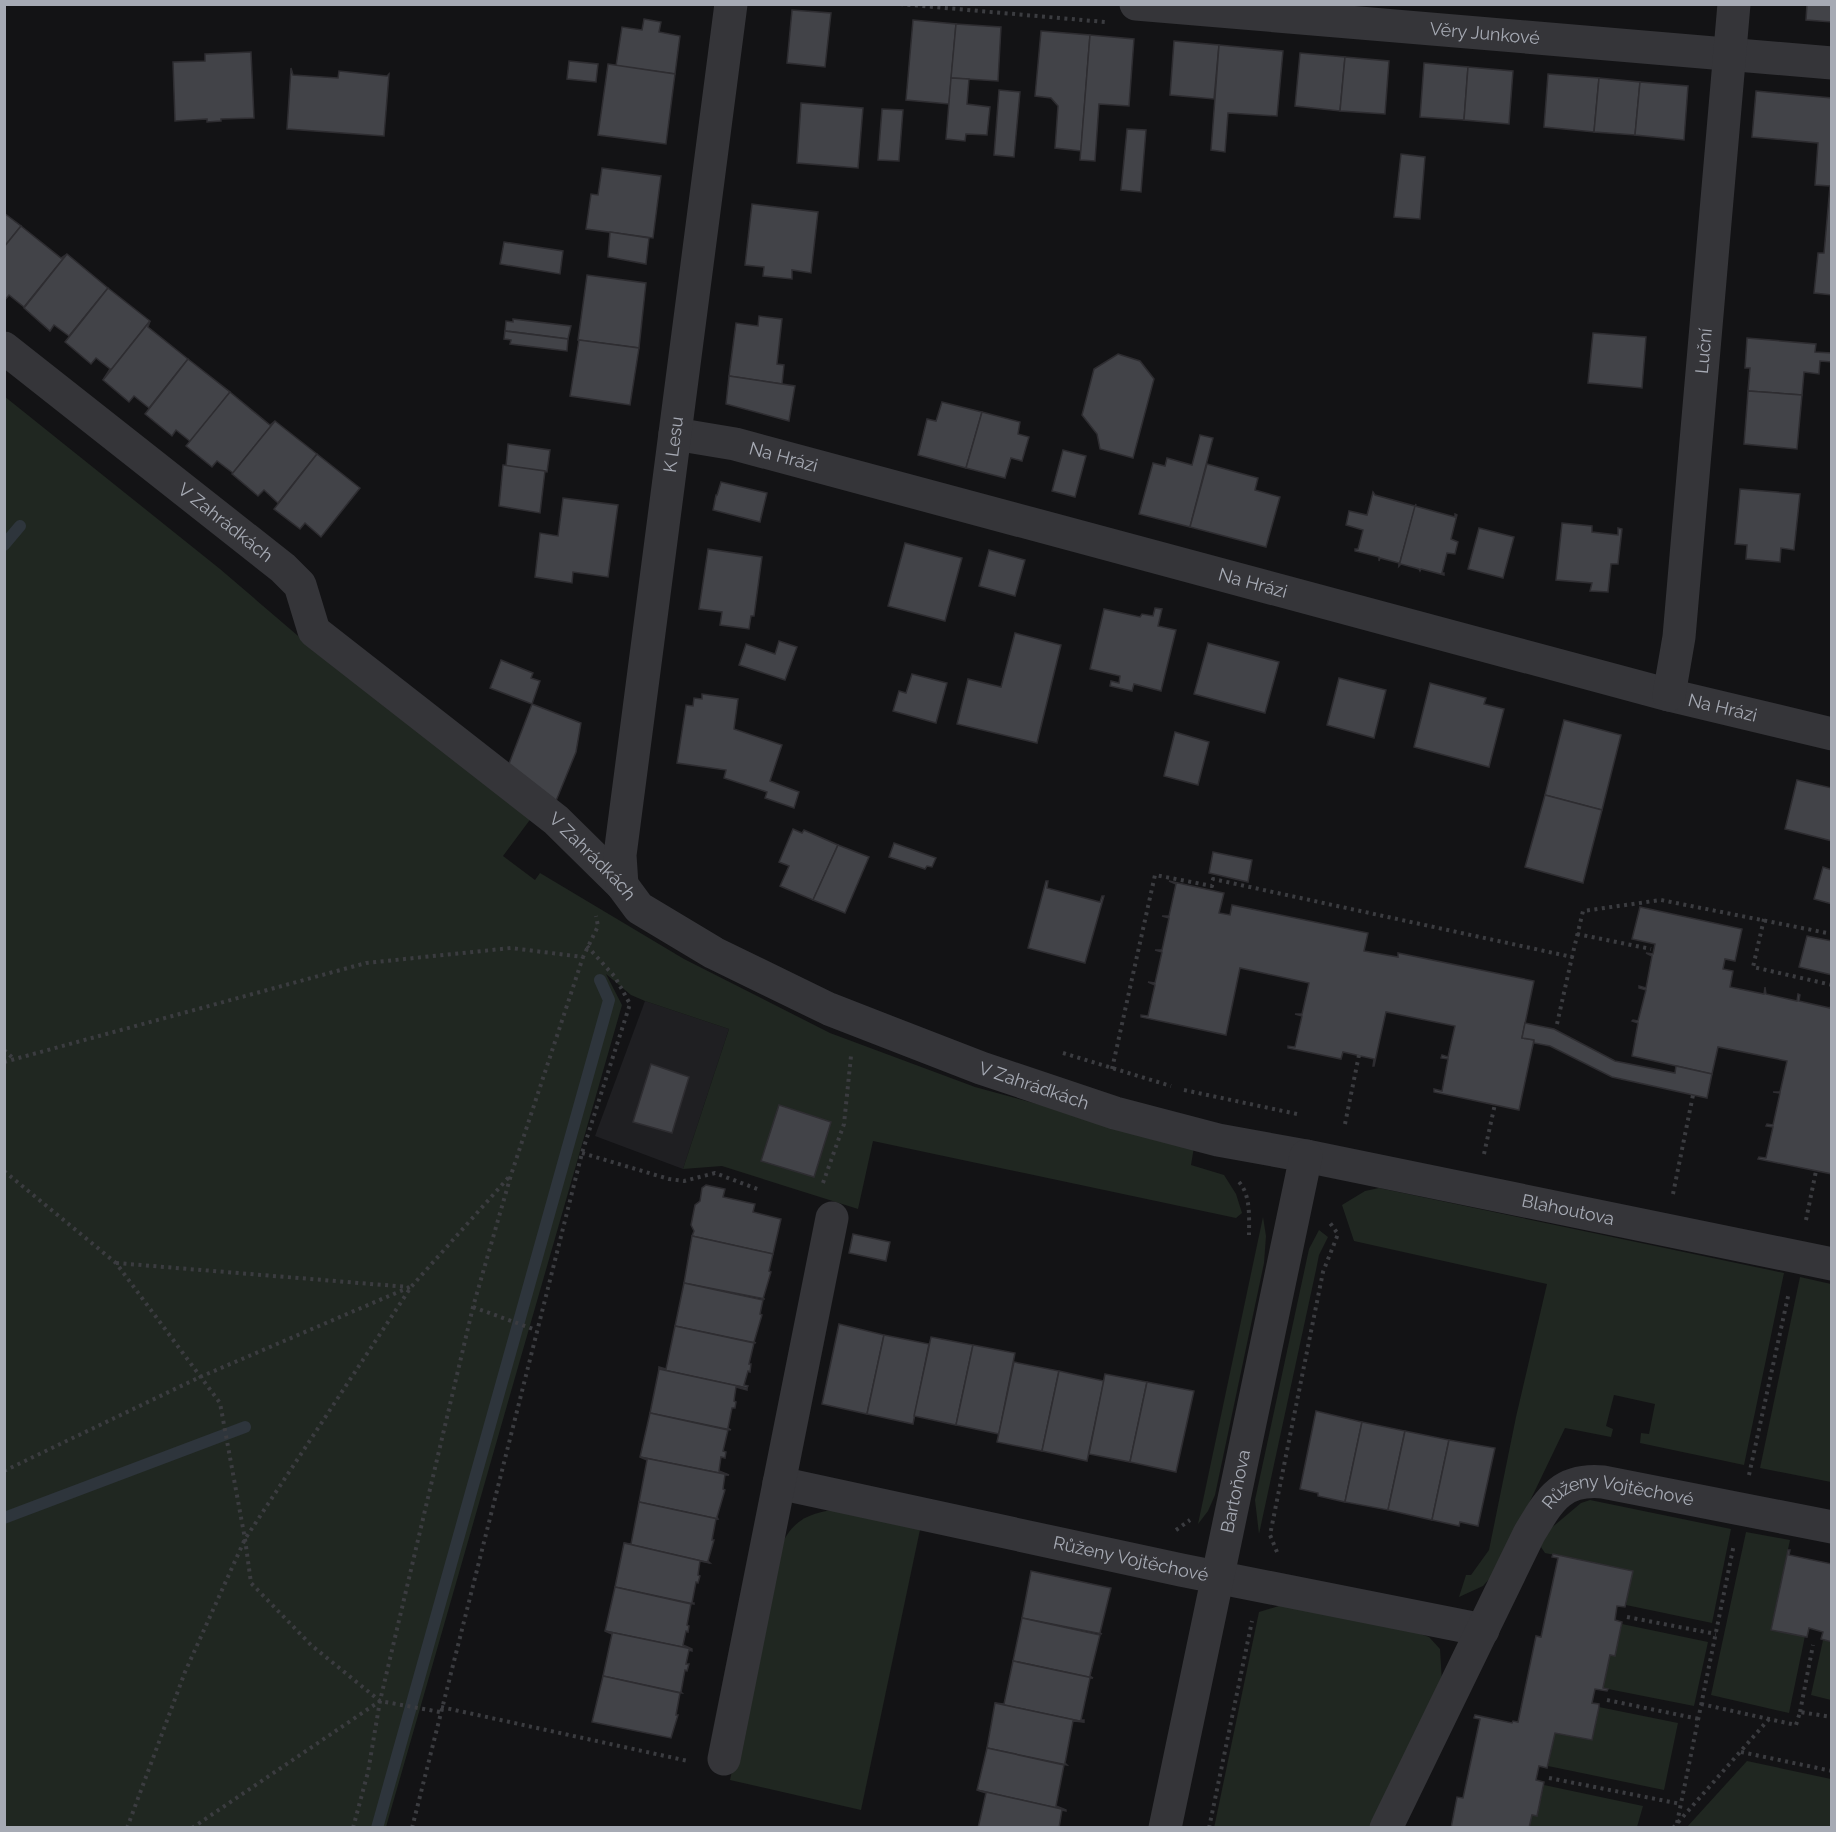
<svg xmlns="http://www.w3.org/2000/svg" width="1836" height="1832" font-family="Raleway,sans-serif">
  <style>
    .built { fill: #1f1f22 }
    .green { fill: #202721 }
    .lines { fill: none; stroke-linecap: round; stroke-linejoin: round }
    .stream { stroke: #2e353c; stroke-width: 12 }
    .building { fill: #424348; stroke: #2e2d31; stroke-width: 1.5 }
    .path { stroke: #3b3c40; stroke-width: 4; stroke-dasharray: 3 4.5; stroke-linecap: butt }
    .street { stroke: #353539; stroke-width: 33 }
    .labels { text-anchor: middle; stroke-width: 6; stroke-linejoin: round; paint-order: stroke }
    .street-label { font-size: 18px; fill: #a6aab4; stroke: #0e0e10 }
  </style>
  <rect width="100%" height="100%" fill="#131315"/>
  <!-- built -->
  <path class="built" d="M645 1001 729 1029 683 1169 595 1136Z"/>
  <!-- green -->
  <g class="green">
    <path d="M4 396 220 569 304 641 532 817 503 856 535 880 540 873 684 959 830 1033 975 1087 1194 1147 1191 1165 1224 1175 1236 1194 1242 1213 1236 1218 873 1141 858 1209 722 1166 683 1169 729 1029 645 1001 631 995 606 974 622 1005 386 1827H5Z"/>
    <path d="M1379 1188 1784 1273 1744 1465 1640 1443 1641 1433 1649 1434 1655 1404 1614 1395 1606 1426 1613 1429 1611 1437 1565 1428 1497 1570 1483 1586 1459 1597 1466 1575H1471L1489 1550 1516 1417 1547 1284 1354 1241 1342 1205 1365 1191Z"/>
    <path d="M1263 1217 1266 1236 1264 1263 1215 1495 1208 1511 1198 1524Z"/>
    <path d="M1319 1230 1328 1237 1319 1255 1316 1270 1259 1534 1255 1500 1309 1249Z"/>
    <path d="M1800 1277 1831 1284V1482L1760 1468Z"/>
    <path d="M1590 1500 1731 1529 1712 1623 1626 1605 1632 1571 1545 1553 1541 1547 1543 1535 1581 1503Z"/>
    <path d="M844 1508 921 1525 861 1810 730 1780 780 1548C794 1516 812 1513 844 1508Z"/>
    <path d="M1746 1532 1790 1540 1771 1629 1805 1636 1789 1713 1711 1695Z"/>
    <path d="M1282 1605 1406 1629 1429 1637 1440 1649 1442 1682 1371 1827 1214 1828 1259 1612Z"/>
    <path d="M1622 1624 1708 1642 1694 1706 1603 1688 1610 1655H1615Z"/>
    <path d="M1823 1640 1831 1642V1700L1811 1695Z"/>
    <path d="M1599 1707 1678 1723 1664 1790 1548 1766 1555 1733 1592 1740Z"/>
    <path d="M1747 1761 1831 1779V1827H1687Z"/>
    <path d="M1544 1785 1643 1806 1637 1827 1529 1828 1532 1815 1537 1816Z"/>
  </g>
  <g class="lines">
    <!-- stream -->
    <g class="stream">
      <path d="M4 545 20 526"/>
      <path d="M4 1518 245 1427"/>
      <path d="M377 1828 609 1000 600 980"/>
    </g>
  </g>
  <!-- building -->
  <g class="building">
    <path d="M1807 4H1832V22L1806 20Z"/>
    <path d="M792 10 831 13 825 67 787 63Z"/>
    <path d="M644 19 661 22 659 32 680 36 675 74 616 66 622 27 642 30Z"/>
    <path d="M913 20 956 24 949 104 906 100Z"/>
    <path d="M956 24 1001 27 998 81 951 78Z"/>
    <path d="M1041 31 1090 35 1081 151 1055 148 1058 106 1051 98 1035 96Z"/>
    <path d="M1090 35 1134 39 1129 106 1099 104 1095 161 1080 160Z"/>
    <path d="M1174 41 1219 45 1214 99 1170 95Z"/>
    <path d="M1219 45 1283 51 1277 116 1228 113 1225 152 1211 150Z"/>
    <path d="M251 52 254 118 221 119V121L207 122V119L175 121 173 62 205 61V54Z"/>
    <path d="M1300 53 1345 57 1340 111 1295 106Z"/>
    <path d="M1345 57 1389 61 1385 114 1340 111Z"/>
    <path d="M569 61 598 64 596 82 567 79Z"/>
    <path d="M1424 63 1468 67 1464 120 1420 117Z"/>
    <path d="M608 64 675 74 666 144 598 135Z"/>
    <path d="M1468 67 1513 71 1509 124 1464 120Z"/>
    <path d="M291 68 293 75 338 78 339 71 387 76 389 74 384 136 287 129Z"/>
    <path d="M1548 74 1599 78 1594 132 1544 127Z"/>
    <path d="M951 78 969 79 967 104 990 107 987 135 966 134 965 141 946 139Z"/>
    <path d="M1599 78 1640 82 1635 135 1594 132Z"/>
    <path d="M1640 82 1688 86 1684 140 1635 135Z"/>
    <path d="M999 90 1020 92 1014 157 994 155Z"/>
    <path d="M1756 91 1832 98V295L1814 293 1818 253H1824L1830 186 1815 185 1818 143 1752 137Z"/>
    <path d="M801 103 863 108 858 168 797 163Z"/>
    <path d="M882 109 903 110 899 161 878 160Z"/>
    <path d="M1127 129 1146 130 1141 192 1121 190Z"/>
    <path d="M1401 154 1425 157 1420 219 1394 217Z"/>
    <path d="M602 168 661 176 653 238 586 229 591 194 598 195Z"/>
    <path d="M752 204 818 212 811 273 792 270V279L763 276 764 267 745 265Z"/>
    <path d="M4 213 21 226 4 247Z"/>
    <path d="M21 226 61 258 67 254 24 307 9 295 4 301V247Z"/>
    <path d="M610 232 649 238 646 264 608 257Z"/>
    <path d="M504 242 563 251 560 274 500 264Z"/>
    <path d="M67 254 108 288 69 336 54 325 50 331 24 308Z"/>
    <path d="M587 275 646 283 639 348 578 340Z"/>
    <path d="M108 288 150 321 103 380 110 369 96 358 91 364 65 342Z"/>
    <path d="M759 316 782 319 777 364 784 365 782 384 729 376 736 323 758 326Z"/>
    <path d="M513 319 571 326 568 339 505 331 506 321 513 322Z"/>
    <path d="M150 321 148 327 188 359 149 408 134 396 129 402 103 380Z"/>
    <path d="M505 331 568 339 567 351 510 344 511 340 504 339Z"/>
    <path d="M1593 333 1646 337 1642 388 1588 383Z"/>
    <path d="M1747 338 1816 344 1815 352 1832 353V362L1820 361 1819 374 1804 372 1802 395 1748 391 1750 368H1745Z"/>
    <path d="M579 340 639 348 630 405 570 396Z"/>
    <path d="M1118 354 1140 361 1154 379 1133 458 1100 449 1097 434 1082 415 1094 369Z"/>
    <path d="M188 359 230 392 191 442 176 430 172 436 145 414Z"/>
    <path d="M729 376 795 386 789 421 726 404Z"/>
    <path d="M1748 391 1802 395 1797 449 1744 444Z"/>
    <path d="M230 392 270 425 275 421 233 473 217 461 212 467 186 446Z"/>
    <path d="M942 402 982 412 966 468 918 455 927 419 936 421Z"/>
    <path d="M982 412 1020 422 1018 434 1029 437 1022 461 1011 458 1005 478 966 468Z"/>
    <path d="M275 421 317 454 278 503 264 490 258 496 232 474Z"/>
    <path d="M1200 435 1213 438 1190 527 1139 514 1153 463 1165 466 1167 458 1192 465Z"/>
    <path d="M508 444 550 450 547 472 506 466Z"/>
    <path d="M1063 450 1086 456 1075 497 1052 491Z"/>
    <path d="M317 454 360 488 321 537 305 523 300 529 274 509Z"/>
    <path d="M1207 464 1258 478 1255 490 1280 497 1266 547 1190 527Z"/>
    <path d="M503 465 545 471 540 513 499 506Z"/>
    <path d="M721 482 767 493 760 522 713 510 716 495H717Z"/>
    <path d="M1740 489 1800 494 1794 550 1781 548 1780 562 1746 559 1747 545 1735 544Z"/>
    <path d="M1373 492 1375 495 1415 506 1416 504 1399 566V563L1380 558 1379 561V557L1355 551V549H1358L1363 530 1346 525 1349 511 1367 515Z"/>
    <path d="M563 498 618 505 608 577 573 572 572 583 535 577 540 533 558 536Z"/>
    <path d="M1415 506 1455 517V514L1457 515 1451 539 1458 542 1455 554 1447 553 1442 573H1444V575L1421 569 1420 571 1419 569 1401 564 1399 566Z"/>
    <path d="M1562 523 1592 526V532L1618 535V528L1622 529 1618 564H1611L1608 592 1590 591 1592 583 1556 580Z"/>
    <path d="M1479 528 1514 537 1503 578 1468 569Z"/>
    <path d="M905 543 962 558 945 621 888 606Z"/>
    <path d="M708 549 762 557 754 616H751L749 629 720 625 722 612 699 609Z"/>
    <path d="M989 550 1025 560 1015 596 979 586Z"/>
    <path d="M1155 608 1162 609 1158 626 1176 630 1161 691 1134 684 1132 691 1110 686 1111 681 1119 683 1120 676 1090 669 1104 609 1140 617 1142 614 1153 616Z"/>
    <path d="M1015 633 1061 645 1037 743 957 724 968 679 1001 687Z"/>
    <path d="M779 641 797 647 785 680 739 665 746 644 775 654Z"/>
    <path d="M1208 643 1279 662 1265 713 1194 694Z"/>
    <path d="M501 660 533 673 531 678 540 681 532 704 490 688Z"/>
    <path d="M912 674 947 683 936 723 893 711 899 691 906 693Z"/>
    <path d="M1339 678 1386 690 1374 738 1327 725Z"/>
    <path d="M1430 683 1486 698 1484 704 1504 709 1489 767 1414 747Z"/>
    <path d="M702 694 738 699 734 729 782 745 770 781 799 792 794 808 765 798 767 792 724 778 726 770 677 763 686 705 693 706 694 698 702 699Z"/>
    <path d="M532 704 581 723 576 752 556 801 507 769Z"/>
    <path d="M1564 720 1621 735 1602 810 1545 795Z"/>
    <path d="M1175 732 1209 742 1198 785 1164 776Z"/>
    <path d="M1797 780 1832 788V841L1785 829Z"/>
    <path d="M1545 795 1602 810 1583 883 1525 867Z"/>
    <path d="M793 829 802 833 804 830 838 845 813 900 780 886 789 866 779 862Z"/>
    <path d="M894 843 936 858 932 867 927 866 925 869 889 857Z"/>
    <path d="M838 845 869 857 845 913 813 900Z"/>
    <path d="M1213 852 1252 860 1248 882 1209 873Z"/>
    <path d="M1823 867 1832 870V904L1814 899Z"/>
    <path d="M1046 881H1048L1047 888 1100 902 1102 896H1104L1085 963 1028 948Z"/>
    <path d="M1169 881 1224 893 1219 913 1230 915 1232 905 1368 933 1364 951 1398 957V953L1534 981 1522 1038 1534 1040 1519 1110 1434 1092V1089L1442 1091 1448 1059 1441 1058 1442 1055 1448 1057 1455 1026 1386 1012 1374 1066H1373L1374 1059 1343 1052 1341 1059 1288 1048V1046L1295 1047 1302 1016 1295 1014H1302L1309 983 1240 968 1226 1035 1141 1017V1015L1148 1016 1155 985 1148 982 1155 983 1162 952 1155 950H1162L1169 918 1162 916H1169L1176 884Z"/>
    <path d="M1640 907 1742 929 1735 961 1725 959 1723 969 1733 971 1730 987 1764 994 1765 987 1766 994 1797 1001 1798 994 1800 995 1799 1001 1830 1008 1832 1002V1174L1758 1159 1759 1157 1766 1158 1773 1127 1766 1126 1767 1124 1773 1125 1780 1093 1773 1092H1780L1787 1061 1718 1047 1712 1074 1632 1056 1638 1023 1632 1021 1633 1020 1638 1021 1646 990 1639 988V986L1646 988 1652 956 1646 953 1653 954 1655 944 1632 939Z"/>
    <path d="M1807 936 1832 941V975L1799 967Z"/>
    <path d="M1525 1023 1554 1029 1615 1061 1675 1073 1676 1066 1712 1074 1707 1098 1612 1077 1550 1046 1534 1043V1040L1522 1038Z"/>
    <path d="M651 1064 689 1077 672 1133 633 1122Z"/>
    <path d="M779 1105 831 1122 814 1177 761 1161Z"/>
    <path d="M706 1185 725 1189 723 1197 755 1204 753 1212 781 1219 773 1254 692 1236 694 1231 691 1225 695 1205 700 1201 702 1188Z"/>
    <path d="M853 1234 890 1242 886 1261 849 1253Z"/>
    <path d="M692 1236 773 1254 769 1271 771 1272 763 1299H765L684 1283Z"/>
    <path d="M684 1283 763 1300 760 1314 762 1315 754 1342 756 1343 675 1326Z"/>
    <path d="M839 1324 884 1335 867 1414 822 1404Z"/>
    <path d="M675 1326 754 1343 749 1364H751L750 1372 748 1371 744 1385 748 1386 747 1388 659 1369V1367L666 1369Z"/>
    <path d="M884 1335 929 1344 913 1424 867 1414Z"/>
    <path d="M931 1337 973 1345 956 1425 914 1416Z"/>
    <path d="M973 1345 1015 1353 999 1434 956 1425Z"/>
    <path d="M1014 1362 1059 1371 1042 1451 997 1442Z"/>
    <path d="M659 1369 747 1388V1390L736 1387 734 1401 736 1402 735 1408H732L728 1428 731 1430 650 1413Z"/>
    <path d="M1059 1371 1104 1381 1087 1461 1042 1451Z"/>
    <path d="M1105 1374 1147 1382 1130 1462 1089 1454Z"/>
    <path d="M1147 1382 1194 1391 1176 1472 1130 1462Z"/>
    <path d="M1316 1411 1362 1422 1345 1502 1318 1496V1493L1300 1489Z"/>
    <path d="M650 1413 728 1430 723 1451 726 1452 725 1458 721 1457 719 1471 729 1475 640 1457Z"/>
    <path d="M1362 1422 1405 1431 1388 1510 1345 1502Z"/>
    <path d="M1405 1431 1449 1440 1432 1520 1388 1510Z"/>
    <path d="M1449 1440 1495 1448 1478 1526 1460 1522 1459 1526 1432 1520Z"/>
    <path d="M640 1457 729 1475H725L723 1489 725 1490 717 1517 718 1519 639 1502 647 1460Z"/>
    <path d="M639 1502 718 1519H716L712 1540H714L708 1561 710 1563 624 1543 631 1544Z"/>
    <path d="M624 1543 710 1563 700 1561 698 1575 700 1576 698 1583 696 1582 692 1603H694V1604L615 1587Z"/>
    <path d="M1788 1550H1790L1789 1555 1832 1564V1642L1821 1639 1823 1632 1809 1628 1807 1637 1771 1630Z"/>
    <path d="M1553 1554 1633 1571 1625 1607 1617 1606 1615 1620 1622 1622 1615 1656 1610 1655 1603 1688 1608 1689 1607 1691 1595 1689 1592 1703 1599 1704V1707L1592 1740 1555 1733 1547 1768 1539 1766 1536 1780 1544 1782 1537 1816 1532 1815 1529 1828H1451L1457 1797 1463 1798 1480 1719 1474 1718 1475 1715 1512 1723 1513 1721 1518 1722 1536 1636 1541 1637 1558 1558 1552 1557Z"/>
    <path d="M1031 1571 1111 1588 1100 1633 1102 1634 1022 1618Z"/>
    <path d="M615 1587 691 1604 687 1625 689 1626 688 1632 686 1631 683 1645 692 1649 605 1631Z"/>
    <path d="M1022 1618 1100 1635 1090 1676 1093 1678 1013 1661Z"/>
    <path d="M605 1631 692 1649V1651L689 1650 686 1664H689L687 1671 685 1670 681 1692 682 1693 603 1676 612 1634Z"/>
    <path d="M1013 1661 1093 1678H1090L1081 1720H1084V1722L995 1703 1004 1704Z"/>
    <path d="M603 1676 680 1693 676 1715H678L671 1738 592 1722Z"/>
    <path d="M995 1703 1084 1722 1073 1721 1065 1763 1067 1765 987 1748Z"/>
    <path d="M987 1748 1064 1765 1056 1806 1066 1810 977 1790Z"/>
    <path d="M977 1790 1066 1810V1811L1062 1810 1059 1828H978L986 1793Z"/>
  </g>
  <g class="lines">
    <!-- path -->
    <g class="path">
      <path d="M900 4 1105 22"/>
      <path d="M1764 919 1753 967 1832 985"/>
      <path d="M1577 934 1651 949"/>
      <path d="M1557 1024 1572 957"/>
      <path d="M4 1050 14 1059"/>
      <path d="M1063 1053 1171 1086"/>
      <path d="M4 1062 366 963 511 948 583 957 598 926 596 916"/>
      <path d="M1112 1069 1155 875 1212 886 1213 879 1572 957 1583 911 1661 900 1832 934"/>
      <path d="M1184 1090 1297 1114"/>
      <path d="M1345 1124 1359 1055"/>
      <path d="M582 1153 669 1179 684 1181 715 1173 760 1190"/>
      <path d="M1484 1154 1495 1104"/>
      <path d="M4 1171 116 1263 220 1403 245 1539 251 1583 311 1645 380 1701 440 1712"/>
      <path d="M1239 1182C1251 1195 1249 1219 1249 1235"/>
      <path d="M823 1183 844 1124 851 1056"/>
      <path d="M1673 1194 1693 1095"/>
      <path d="M1806 1220 1816 1171"/>
      <path d="M116 1263 408 1287"/>
      <path d="M473 1307 536 1330"/>
      <path d="M4 1471 200 1377 410 1287"/>
      <path d="M1749 1475 1789 1292"/>
      <path d="M1176 1530 1190 1520"/>
      <path d="M1277 1552 1270 1535 1323 1272 1338 1234 1330 1223"/>
      <path d="M1627 1617 1716 1634"/>
      <path d="M1607 1700 1699 1719"/>
      <path d="M1701 1704 1796 1725 1800 1712 1832 1717"/>
      <path d="M441 1707 688 1761"/>
      <path d="M1800 1712 1813 1645"/>
      <path d="M1741 1752 1832 1771"/>
      <path d="M1549 1778 1681 1804"/>
      <path d="M1677 1823 1734 1544"/>
      <path d="M127 1828 185 1672 245 1539 411 1287 509 1177"/>
      <path d="M192 1828 380 1701"/>
      <path d="M353 1828 368 1772 380 1701 473 1307 511 1175 583 957"/>
      <path d="M412 1828 582 1153 630 1004 615 977 587 946"/>
      <path d="M1209 1828 1252 1621"/>
      <path d="M1673 1828 1769 1719"/>
    </g>
    <!-- street -->
    <g class="street">
      <path id="s1" d="M1136 4 1832 63"/>
      <path id="s2" d="M4 348 283 568 300 585 314 631 556 820 622 885 639 908 714 953 829 1009 981 1068 1115 1113 1218 1140 1306 1156 1832 1264"/>
      <path id="s3" d="M675 434 735 444 1669 695 1832 734"/>
      <path id="s4" d="M1669 695 1679 637 1734 4"/>
      <path id="s5" d="M622 885 620 855 731 4"/>
      <path id="s6" d="M779 1483 1181 1570 1483 1630"/>
      <path d="M724 1759 832 1218"/>
      <path id="s7" d="M1165 1828 1306 1156"/>
      <path id="s8" d="M1386 1828 1529 1534C1549 1501 1560 1478 1603 1482L1832 1527"/>
    </g>
  </g>
  <g class="labels">
    <!-- street labels -->
    <g class="street-label">
      <text dy="6" stroke="none"><textPath href="#s1" startOffset="350">Věry Junkové</textPath></text>
      <text dy="6" stroke="none"><textPath href="#s4" startOffset="346">Luční</textPath></text>
      <text dy="6" stroke="none"><textPath href="#s5" startOffset="444">K Lesu</textPath></text>
      <text dy="6" stroke="none"><textPath href="#s3" startOffset="111">Na Hrázi</textPath></text>
      <text dy="6" stroke="none"><textPath href="#s2" startOffset="282">V Zahrádkách</textPath></text>
      <text dy="6" stroke="none"><textPath href="#s3" startOffset="597">Na Hrázi</textPath></text>
      <text dy="6" stroke="none"><textPath href="#s3" startOffset="1083">Na Hrázi</textPath></text>
      <text dy="6" stroke="none"><textPath href="#s2" startOffset="786">V Zahrádkách</textPath></text>
      <text dy="6" stroke="none"><textPath href="#s2" startOffset="1290">V Zahrádkách</textPath></text>
      <text dy="6" stroke="none"><textPath href="#s2" startOffset="1839">Blahoutova</textPath></text>
      <text dy="6" stroke="none"><textPath href="#s7" startOffset="344">Bartoňova</textPath></text>
      <text dy="6" stroke="none"><textPath href="#s8" startOffset="438">Růženy Vojtěchové</textPath></text>
      <text dy="6" stroke="none"><textPath href="#s6" startOffset="360">Růženy Vojtěchové</textPath></text>
    </g>
  </g>
  <!-- border -->
  <rect width="1836" height="1832" fill="none" stroke="#a6aab4" stroke-width="12"/>
</svg>
